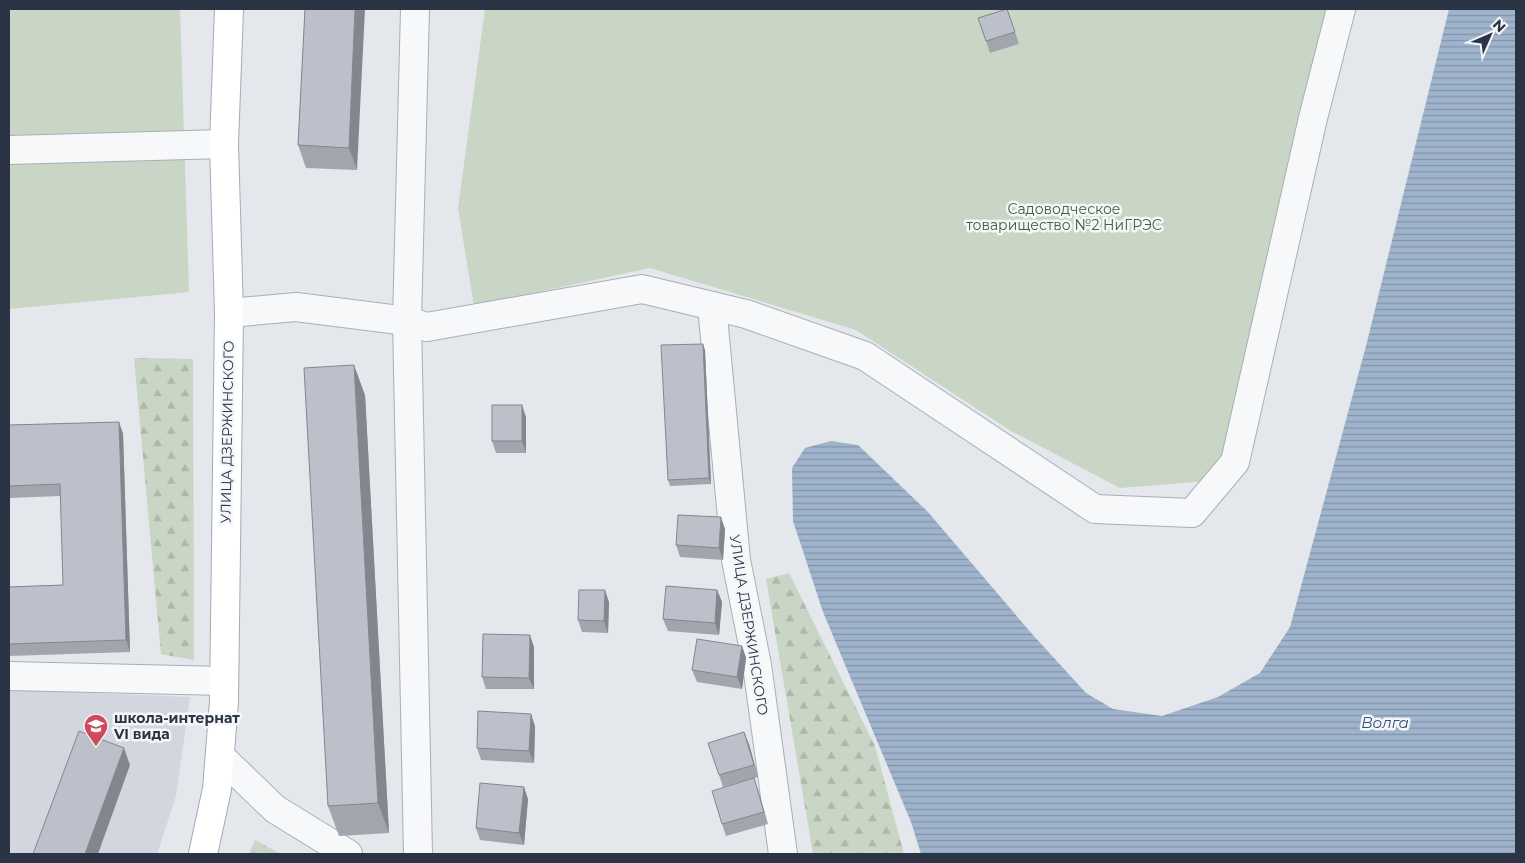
<svg xmlns="http://www.w3.org/2000/svg" width="1525" height="863" font-family="Montserrat,sans-serif">
  <style>
    .built { fill: #d2d6de }
    .forest { fill: url(#forest-firs) }
    .garden { fill: #c9d6c5 }
    .water { fill: url(#water-rules) }
    .lines { fill: none; stroke-linecap: round; stroke-linejoin: round }
    .minor-casing { stroke: #a9aeb7; stroke-width: 30 }
    .major-casing { stroke: #a3abb8; stroke-width: 30 }
    .minor { stroke: #f7f8fa; stroke-width: 28 }
    .major { stroke: #fff; stroke-width: 28 }
    .wall { fill: #a1a5ae }
    .shaded-wall { fill: #83868d }
    .building { fill: #bbc0ca; stroke: #83868d }
    .labels { text-anchor: middle; stroke-width: 5; stroke-linejoin: round; paint-order: stroke }
    .park-label { font-size: 14px; fill: #3f6138; stroke: #f4f6f9 }
    .street-label { font-size: 14px; fill: #2b3445; stroke: #f4f6f9 }
    .poi-label { font-size: 14px; font-weight: bold; fill: #2b3445; stroke: #f4f6f9; text-anchor: start }
    .water-label { font-size: 15px; font-style: italic; fill: #34527a; stroke: #f4f6f9 }
  </style>
  <defs>
    <pattern id="forest-firs" width="22" height="20" patternUnits="userSpaceOnUse" patternTransform="scale(1.25)"><rect width="22" height="20" fill="#c9d6c5"/><path d="M5 1l3.5 6h-7zM16 11l3.5 6h-7z" fill="#adb8ab"/></pattern>
    <pattern id="water-rules" width="6" height="5" patternUnits="userSpaceOnUse" patternTransform="scale(1.25)"><rect width="6" height="5" fill="#9fb4cc"/><path d="M0 2.5h6" fill="none" stroke="#8293a7"/></pattern>
  </defs>
  <rect width="100%" height="100%" fill="#e4e7ec"/>
  <!-- built -->
  <path class="built" d="M9 690 190 697 176 796 157 854H9Z"/>
  <!-- forest -->
  <g class="forest">
    <path d="M134 358 193 359 194 660 161 654Z"/>
    <path d="M789 573 875 746 904 854H813L766 579Z"/>
    <path d="M255 840 281 854H249Z"/>
  </g>
  <!-- garden -->
  <g class="garden">
    <path d="M9 9H180L189 292 9 309Z"/>
    <path d="M485 9H1333L1226 460 1208 481 1120 488 1011 431 856 330 650 268 474 306 458 208Z"/>
  </g>
  <!-- water -->
  <path class="water" d="M1449 9H1516V854H921L911 822 823 612 793 521 792 468 805 448 831 441 858 445 928 512 1032 634 1086 693 1113 709 1162 716 1218 697 1260 673 1290 627 1366 346Z"/>
  <g class="lines">
    <defs>
      <g id="minor">
        <path d="M415 9 407 321 418 854"/>
        <path d="M9 150 224 144"/>
        <path d="M712 306 736 560 757 665 783 854"/>
        <path d="M229 313 296 307 407 321 427 327 642 289 746 314 865 356 1095 509 1192 513 1235 462 1313 118 1341 9"/>
        <path d="M9 676 224 681"/>
        <path d="M220 756 275 809 348 854"/>
      </g>
      <path id="major" d="M203 854 217 789 224 702 229 313 224 144 229 9"/>
    </defs>
    <!-- minor casing -->
    <use href="#minor" class="minor-casing"/>
    <!-- major casing -->
    <use href="#major" class="major-casing"/>
    <!-- minor -->
    <use href="#minor" class="minor"/>
    <!-- major -->
    <use href="#major" class="major"/>
  </g>
  <!-- wall -->
  <g class="wall">
    <path d="M305 9 357 170 306 168 298 145Z"/>
    <path d="M1007 9 1019 44 990 53 986 41Z"/>
    <path d="M705 350 711 484 670 486 668 480Z"/>
    <path d="M365 395 389 833 339 836 328 806Z"/>
    <path d="M526 417V453H496L492 441Z"/>
    <path d="M119 422 123 434 130 652 9 656V587L63 585 61 496 9 498V425Z"/>
    <path d="M725 529 723 560 680 557 676 545Z"/>
    <path d="M717 590 722 602 719 635 668 631 663 619Z"/>
    <path d="M609 602 608 633 582 632 578 620Z"/>
    <path d="M742 646 746 658 742 689 697 682 692 670Z"/>
    <path d="M534 647V689H486L482 677Z"/>
    <path d="M535 726 534 763 481 760 477 748Z"/>
    <path d="M749 744 758 777 723 787 719 775Z"/>
    <path d="M754 778 768 824 726 836 722 824Z"/>
    <path d="M528 799 524 845 480 840 476 828Z"/>
  </g>
  <!-- shaded-wall -->
  <g class="shaded-wall">
    <path d="M355 9H365L357 170 349 148Z"/>
    <path d="M703 344 705 350 711 484 709 478Z"/>
    <path d="M354 365 365 395 389 833 378 803Z"/>
    <path d="M522 405 526 417V453L522 441Z"/>
    <path d="M119 422 123 434 130 652 126 640Z"/>
    <path d="M721 517 725 529 723 560 719 548Z"/>
    <path d="M605 590 609 602 608 633 604 621Z"/>
    <path d="M717 590 722 602 719 635 715 623Z"/>
    <path d="M530 635 534 647V689L529 678Z"/>
    <path d="M742 646 746 658 742 689 737 677Z"/>
    <path d="M531 714 535 726 534 763 529 751Z"/>
    <path d="M744 732 749 744 758 777 754 765Z"/>
    <path d="M124 748 130 765 98 854H85Z"/>
    <path d="M754 778 758 790 768 824 764 812Z"/>
    <path d="M524 787 528 799 524 845 519 833Z"/>
  </g>
  <!-- building -->
  <g class="building">
    <path d="M305 9H355L349 148 298 145Z"/>
    <path d="M1007 9 1015 32 986 41 978 18Z"/>
    <path d="M703 344 709 478 668 480 661 345Z"/>
    <path d="M354 365 378 803 328 806 304 368Z"/>
    <rect x="492" y="405" width="30" height="36"/>
    <path d="M119 422 126 640 9 644V587L63 585 60 484 9 486V425Z"/>
    <path d="M678 515 721 517 719 548 676 545Z"/>
    <path d="M666 586 717 590 715 623 663 619Z"/>
    <path d="M579 590H605L604 621 578 620Z"/>
    <path d="M483 634 530 635 529 678 482 677Z"/>
    <path d="M697 639 742 646 737 677 692 670Z"/>
    <path d="M478 711 531 714 529 751 477 748Z"/>
    <path d="M79 731 124 748 85 854H33Z"/>
    <path d="M744 732 754 765 719 775 708 743Z"/>
    <path d="M754 778 764 812 722 824 712 791Z"/>
    <path d="M480 783 524 787 519 833 476 828Z"/>
  </g>
  <!-- icons -->
  <defs>
    <symbol id="school-pin" viewBox="-11 -11 22 30"><path d="M0 17L-7.5 6A9.5 9.5 0 1 1 7.5 6Z" fill="#d1495b" stroke="#f4f6f9"/><path d="M0-5L7-2L0 1L-7-2ZM-4 1L0 2.5L4 1V4Q0 6-4 4Z" fill="#fff"/></symbol>
  </defs>
  <g fill-rule="evenodd">
    <use href="#school-pin" x="82" y="712" width="28" height="38"/>
  </g>
  <g class="labels">
    <!-- park labels -->
    <g class="park-label">
      <text x="1064" y="214">Садоводческое<tspan x="1064" dy="16">товарищество №2 НиГРЭС</tspan></text>
    </g>
    <!-- street labels -->
    <g class="street-label">
      <text transform="translate(227 432) rotate(-89)" y="5">УЛИЦА ДЗЕРЖИНСКОГО</text>
      <text transform="translate(749 625) rotate(81)" y="5">УЛИЦА ДЗЕРЖИНСКОГО</text>
    </g>
    <!-- poi labels -->
    <g class="poi-label">
      <text x="114" y="723">школа-интернат<tspan x="114" dy="16">VI вида</tspan></text>
    </g>
    <!-- water labels -->
    <g class="water-label">
      <text x="1385" y="728">Волга</text>
    </g>
  </g>
  <!-- border -->
  <rect width="1525" height="863" fill="none" stroke="#2b3445" stroke-width="20"/>
  <!-- north arrow -->
  <g transform="translate(1490 35) rotate(45)" stroke="#f4f6f9" stroke-width="4" paint-order="stroke">
  <path d="M0-4L9 19L0 12L-9 19Z" fill="#2b3445"/>
  <text y="-8" font-size="14" font-weight="bold" text-anchor="middle" fill="#2b3445">N</text>
  </g>
</svg>
